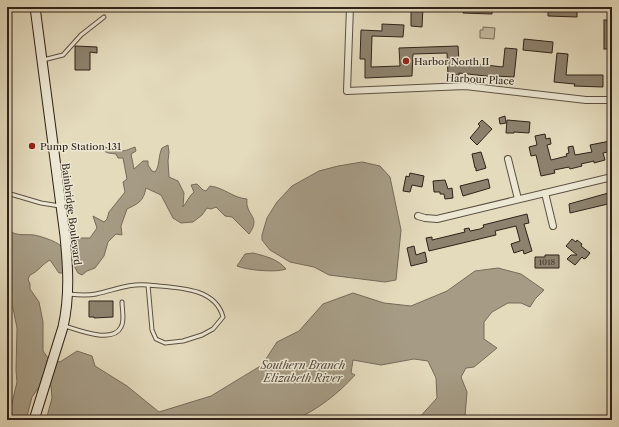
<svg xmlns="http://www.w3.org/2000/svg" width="619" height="427" font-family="'Libre Caslon Text',serif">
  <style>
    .park { fill: #c5bca1; stroke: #7a6f5d }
    .water { fill: #a69c85; stroke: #766b5a }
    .building { fill: #8d826e; stroke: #2e2219 }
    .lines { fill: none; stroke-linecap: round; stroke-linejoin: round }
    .lane-casing { stroke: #5c5042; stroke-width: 5 }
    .street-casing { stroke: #5c5042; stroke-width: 8 }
    .secondary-casing { stroke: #2e2219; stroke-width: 11 }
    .lane { stroke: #ede8d4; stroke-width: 3 }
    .street { stroke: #ede8d4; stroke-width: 6 }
    .secondary { stroke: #ede8d4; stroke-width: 9 }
    .rail-casing { stroke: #2e2219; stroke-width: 3.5 }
    .rail { stroke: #ede8d4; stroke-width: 2; stroke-dasharray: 6; stroke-linecap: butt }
    .poi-dot { fill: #8f2418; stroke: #ede8d4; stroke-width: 1.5 }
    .labels { text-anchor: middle; stroke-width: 3; stroke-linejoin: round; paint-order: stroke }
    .number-label { font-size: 8px; fill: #463a2e }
    .poi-label { font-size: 10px; fill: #2e2219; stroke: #ede8d4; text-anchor: start }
    .street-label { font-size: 10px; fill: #2e2219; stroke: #ede8d4 }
    .water-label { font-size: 11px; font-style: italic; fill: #584d3f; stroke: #ede8d4 }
  </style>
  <rect width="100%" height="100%" fill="#e4dbbd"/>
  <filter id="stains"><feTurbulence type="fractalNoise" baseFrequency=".005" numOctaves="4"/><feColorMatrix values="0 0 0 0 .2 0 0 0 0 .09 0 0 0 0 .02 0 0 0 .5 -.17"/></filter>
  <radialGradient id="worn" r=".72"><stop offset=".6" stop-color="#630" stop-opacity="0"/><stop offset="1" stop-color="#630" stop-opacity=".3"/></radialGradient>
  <!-- park -->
  <path class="park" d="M483 27 495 28 494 39 480 38V30H483Z"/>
  <!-- water -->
  <g class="water">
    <path d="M113 145 117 146 118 149C125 153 128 149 135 147L136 151 131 154 134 169 143 161H148V165L152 171 155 172C160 166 158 156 162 148L168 145 169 152 168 161 169 177 178 181 184 193 183 207C187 202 189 196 194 192L191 185 197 184 203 190 206 191 210 186C225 188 233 198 247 199 245 216 262 216 249 234L232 217 225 216 216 207 211 209 207 208 202 215 193 222 181 223 173 218 161 195 146 188C143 202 139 203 127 209L121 226 122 235 116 234 108 242 104 256 95 268 87 271 82 275 78 273 73 264 69 273H59L50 260C41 265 39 271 30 275L28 279 30 284V289L39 302 43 322V351L48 358 60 362 77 351 92 356 95 366 127 386 159 412 211 396 262 365 277 342 299 331 323 304 353 293 384 303 411 306 447 291 475 271 498 268 521 274 544 290 535 299 530 307 521 303H508L492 312 484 322V339L497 348 474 367 466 368 461 377 467 392 465 416 461 420H417L437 398 436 378 428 361 414 359 381 365 353 360 351 373 355 375C338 394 318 409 295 420H46L52 398 51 386 42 383 32 397 26 420H8L17 382 16 370 17 328 13 308H7V297L11 296 12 291 7 261V224L11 232C19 236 25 234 34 235 40 236 56 241 61 246L81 238H90L97 228 93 216 104 222 107 219 109 212 125 192 123 182 127 179 123 158H118L116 154C111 153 106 154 103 149L105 147 110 149Z"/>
    <path d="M362 162 380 166 390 177 401 230 396 280 385 282 329 275 314 267 290 262 270 250 262 240V235L267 218 277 202 292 186 319 171 338 166Z"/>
    <path d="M253 253C265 256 278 259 286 269 276 273 246 270 237 266L245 254Z"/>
  </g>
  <!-- building -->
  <g class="building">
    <path d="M411 7H423L422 27 411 26Z"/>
    <path d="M463 7H492V14L463 13Z"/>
    <path d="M548 7H577V17L548 16Z"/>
    <rect x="604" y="20" width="8" height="29"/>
    <path d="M382 24 404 25 403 37 372 36 371 67 400 66 399 48 458 46 459 62 503 67 505 48 517 49 514 77 496 76 495 77 459 73V75H448L447 53 413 54 412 76 365 78V59H360L361 30 382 31Z"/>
    <path d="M524 39 553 42 552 53 523 50Z"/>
    <path d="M75 46 97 47V53L90 52V70H75Z"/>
    <path d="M557 53 568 54 566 75H603V87L574 86 575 84 554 82Z"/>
    <path d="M505 116 506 123 500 124 499 118Z"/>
    <path d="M482 120 492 129 477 145 470 138 480 126 478 124Z"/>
    <path d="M507 120 530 122 529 133 514 132V133H506Z"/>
    <path d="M545 134 546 139 550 138 551 144 547 145 551 160 567 156 566 154 569 153 568 147 573 146 575 155 592 152 590 145 610 141 612 151 603 153 605 160 594 163V161L581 164 582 166 570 169 569 167 554 170 555 173 541 176 536 155 531 156 529 147 537 145 535 136Z"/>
    <path d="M481 152 486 168 476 171V168H475L472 154Z"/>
    <path d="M410 173 424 176 422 187 412 185 410 192 403 191 406 176 409 177Z"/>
    <path d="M488 179 490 188 463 196 460 186Z"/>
    <path d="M445 180 448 189 452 188 453 198 445 199 444 194H440V192H434L433 181Z"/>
    <path d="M612 192V203L570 213 569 204Z"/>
    <path d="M527 214 529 223 524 224 532 251 524 254 523 250 514 253 511 244 520 241 516 226 495 231 496 235 429 251 426 238 432 237V240L465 232 464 229 469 228 470 231 480 229 484 227 483 225Z"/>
    <path d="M572 239 576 242 577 240 582 244 581 246 590 253 586 258 584 259 582 257 575 265 567 259 571 255H577L566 246Z"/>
    <path d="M414 246 416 255 425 252 427 262 411 266 407 248Z"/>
    <path d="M545 255H559V268H535V257H545Z"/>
    <path d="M89 301H113V317L94 318V317H89Z"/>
  </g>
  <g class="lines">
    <defs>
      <g id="lane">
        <path d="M43 60 63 55 81 35 104 17"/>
        <path d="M7 193 41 203 60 206"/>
        <path d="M68 294C78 295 87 296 96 294 115 290 129 283 148 285 174 288 215 286 223 317L213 329 202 335 183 341 165 343 156 339 152 330 148 285"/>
        <path d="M65 326C78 330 113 344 121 327 125 321 122 310 122 302"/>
      </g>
      <g id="street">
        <path d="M350 7 347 91 465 86 586 100H612"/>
        <path d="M508 159 518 199"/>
        <path d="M545 193 553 226"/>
        <path d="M418 216 425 218 437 219 612 177"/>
      </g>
      <path id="secondary" d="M34 420 63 327C70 296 68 267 65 236L35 7"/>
    </defs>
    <!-- lane casing -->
    <use href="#lane" class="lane-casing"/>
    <!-- street casing -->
    <use href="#street" class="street-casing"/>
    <!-- secondary casing -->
    <use href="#secondary" class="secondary-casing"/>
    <!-- lane -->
    <use href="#lane" class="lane"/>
    <!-- street -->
    <use href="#street" class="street"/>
    <!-- secondary -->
    <use href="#secondary" class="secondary"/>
    <defs>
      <path id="rail" d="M7 298 8 311 7 348"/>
    </defs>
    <!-- rail casing -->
    <use href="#rail" class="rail-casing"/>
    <!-- rail -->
    <use href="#rail" class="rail"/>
  </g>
  <!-- markers -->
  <g class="poi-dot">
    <circle cx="406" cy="61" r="4"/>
    <circle cx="32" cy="146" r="4"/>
  </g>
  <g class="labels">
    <!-- number labels -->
    <g class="number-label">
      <text x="547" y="265">1018</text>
    </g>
    <!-- poi labels -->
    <g class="poi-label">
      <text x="414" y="65">Harbor North II</text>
      <text x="40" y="150">Pump Station 131</text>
    </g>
    <!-- street labels -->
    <g class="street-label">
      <text transform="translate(480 79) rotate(3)" y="4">Harbour Place</text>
      <text transform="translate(72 214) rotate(83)" y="4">Bainbridge Boulevard</text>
    </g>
    <!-- water labels -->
    <g class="water-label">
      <text x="303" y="369">Southern Branch<tspan x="303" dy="13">Elizabeth River</tspan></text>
    </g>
  </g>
  <!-- margin -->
  <rect width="619" height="427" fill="none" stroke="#e4dbbd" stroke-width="24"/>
  <rect x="8" y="8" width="603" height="411" fill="none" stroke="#2e2219" stroke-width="2"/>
  <rect x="12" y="12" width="595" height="403" fill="none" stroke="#2e2219"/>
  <rect width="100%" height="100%" filter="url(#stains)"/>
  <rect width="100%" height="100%" fill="url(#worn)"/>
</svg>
